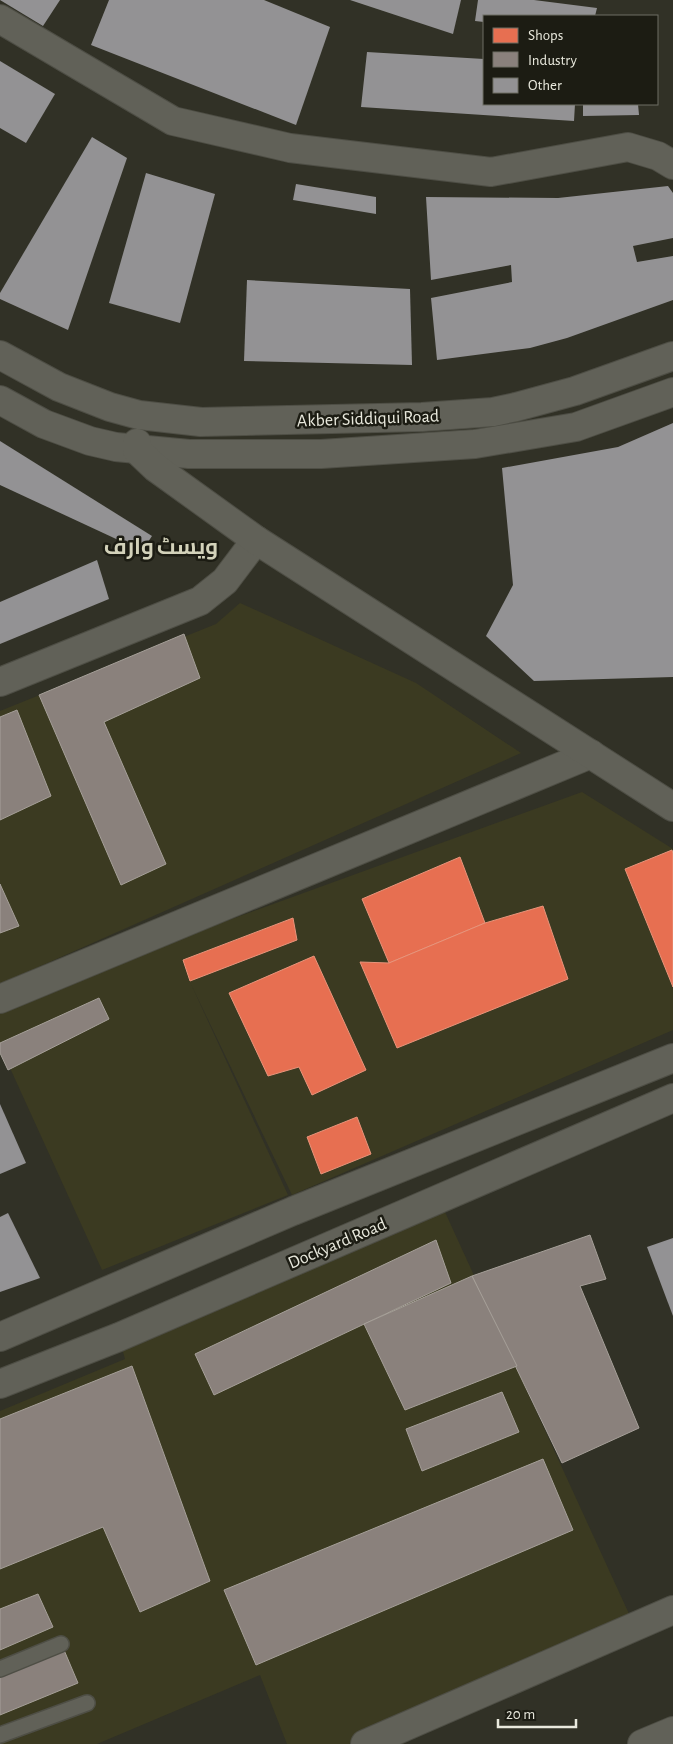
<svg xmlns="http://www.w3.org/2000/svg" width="673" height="1744" font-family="'Alegreya Sans',Cairo,sans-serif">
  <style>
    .built { fill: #3b3a21 }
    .shops { fill: #e76f51; stroke: #e8947b }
    .industry { fill: #8a817c; stroke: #a6a099 }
    .building { fill: #939294 }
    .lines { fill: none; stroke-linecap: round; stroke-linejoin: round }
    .lane-casing { stroke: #4e4e45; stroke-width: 18 }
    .street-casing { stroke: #4e4e45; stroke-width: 30 }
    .secondary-casing { stroke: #4e4e45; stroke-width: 30 }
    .lane { stroke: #616158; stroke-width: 15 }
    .street { stroke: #616158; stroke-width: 28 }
    .secondary { stroke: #616158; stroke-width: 28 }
    .labels { text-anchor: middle; stroke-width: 5; stroke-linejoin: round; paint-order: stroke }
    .street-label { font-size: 18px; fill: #e9e9dd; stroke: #1c1c13 }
    .district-label { font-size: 22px; font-weight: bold; fill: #d3d2ba; stroke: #1c1c13 }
  </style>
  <rect width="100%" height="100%" fill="#313126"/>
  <!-- built -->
  <g class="built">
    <path d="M240 603 416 683 521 753 0 984V711L216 624Z"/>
    <path d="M582 792 673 849V1030L292 1195 190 982 288 1195 102 1270 0 1046V1011L171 941Z"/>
    <path d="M439 1199 635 1627 365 1744H287L260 1675 97 1744H0V1411L125 1359 119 1337Z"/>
  </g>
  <!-- shops -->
  <g class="shops">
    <path d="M672 850 673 854V987L625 869Z"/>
    <path d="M460 857 485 923 389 963 362 899Z"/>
    <path d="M543 906 568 979 397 1048 360 962 389 963 485 923Z"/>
    <path d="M293 918 297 940 190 981 183 960Z"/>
    <path d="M314 956 366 1070 312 1095 299 1067 268 1076 229 993Z"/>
    <path d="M357 1117 371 1154 321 1174 307 1137Z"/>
  </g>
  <!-- industry -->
  <g class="industry">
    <path d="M184 634 200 678 104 722 166 864 121 885 39 695Z"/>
    <path d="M17 710 51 796 0 820V717Z"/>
    <path d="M0 884 19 926 0 933Z"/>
    <path d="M99 998 109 1019 8 1070 0 1053V1043Z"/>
    <path d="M590 1235 606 1279 580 1286 639 1428 562 1463 472 1276Z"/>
    <path d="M436 1240 451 1283 214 1395 195 1354Z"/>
    <path d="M472 1276 517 1366 405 1410 364 1324Z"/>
    <path d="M132 1366 210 1581 140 1612 103 1527 0 1569V1419Z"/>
    <path d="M502 1392 519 1432 422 1471 406 1429Z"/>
    <path d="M543 1459 573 1530 256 1665 224 1590Z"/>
    <path d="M38 1594 53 1627 0 1650V1609Z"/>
    <path d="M64 1650 78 1683 0 1715V1677Z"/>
  </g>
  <!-- building -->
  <g class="building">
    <path d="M0 0H60L43 26Z"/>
    <path d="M109 0H264L330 27 296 125 91 45Z"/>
    <path d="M350 0H461L453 34Z"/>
    <path d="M478 0H534L597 8 595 16H484V22L475 21Z"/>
    <path d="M367 52 484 59V104H575L574 121 361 107Z"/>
    <path d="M0 61 55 94 26 143 0 128Z"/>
    <path d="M583 104H638L639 115 583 116Z"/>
    <path d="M92 137 127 158 68 330 0 299V293Z"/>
    <path d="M146 173 215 194 180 323 109 303Z"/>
    <path d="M296 184 376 197V214L293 200Z"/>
    <path d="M668 186 673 193V238L633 246 637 262 673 256V300L567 338 530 348 437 360 431 298 512 282 511 265 431 280 426 197 558 198Z"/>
    <path d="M247 280 410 289 412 365 244 361Z"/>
    <path d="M673 423V677L534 681 486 636 513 585 502 468 618 447Z"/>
    <path d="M0 441 152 536 142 551 0 485Z"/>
    <path d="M97 560 109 599 0 644V602Z"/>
    <path d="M0 1104 26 1163 0 1174Z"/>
    <path d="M8 1213 40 1278 0 1292V1217Z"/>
    <path d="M673 1238V1316L647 1247Z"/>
  </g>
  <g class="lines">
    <defs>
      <g id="lane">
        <path d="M0 1669 61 1644"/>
        <path d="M0 1735 87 1703"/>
      </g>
      <g id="street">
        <path d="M0 19 173 121 290 148 491 172 628 147 658 156 673 165"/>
        <path d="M0 682 200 601 225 581 256 540"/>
        <path d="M0 999 591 754"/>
        <path d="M365 1744 673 1610"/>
        <path d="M642 1744 673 1731"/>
      </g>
      <g id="secondary">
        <path d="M0 355 59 387 110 407 139 415 201 422 422 417 493 412 516 407 575 391 673 356"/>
        <path d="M0 400 44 424 90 441 116 447 189 454H321L475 444 576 427 673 392"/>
        <path d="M137 443V450L156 468 256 540 673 807"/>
        <path d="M0 1337 293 1211 673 1058"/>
        <path d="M0 1384 119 1337 673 1098"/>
      </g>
    </defs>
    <!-- lane casing -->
    <use href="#lane" class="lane-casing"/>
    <!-- street casing -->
    <use href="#street" class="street-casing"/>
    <!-- secondary casing -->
    <use href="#secondary" class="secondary-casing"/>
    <!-- lane -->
    <use href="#lane" class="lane"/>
    <!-- street -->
    <use href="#street" class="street"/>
    <!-- secondary -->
    <use href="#secondary" class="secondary"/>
  </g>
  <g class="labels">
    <!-- street labels -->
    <g class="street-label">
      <text transform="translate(368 418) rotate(-2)" y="6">Akber Siddiqui Road</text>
      <text transform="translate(337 1243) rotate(-23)" y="6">Dockyard Road</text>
    </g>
    <!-- district labels -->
    <g class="district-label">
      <text x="161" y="554">ویسٹ وارف</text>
    </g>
  </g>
  <!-- legend -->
  <rect x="483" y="15" width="175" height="90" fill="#1c1c13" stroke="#6e6e64"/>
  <rect x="493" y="28" width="25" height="15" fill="#e76f51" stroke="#6e6e64"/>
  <text x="528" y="40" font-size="15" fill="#e9e9dd">Shops</text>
  <rect x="493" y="52" width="25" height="15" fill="#8a817c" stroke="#6e6e64"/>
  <text x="528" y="65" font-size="15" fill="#e9e9dd">Industry</text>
  <rect x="493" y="78" width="25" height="15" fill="#939294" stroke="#6e6e64"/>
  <text x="528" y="90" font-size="15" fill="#e9e9dd">Other</text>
  <!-- scale -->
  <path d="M498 1719v8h78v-8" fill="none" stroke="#e9e9dd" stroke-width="2.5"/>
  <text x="506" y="1719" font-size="15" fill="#e9e9dd" stroke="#1c1c13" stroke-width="4" paint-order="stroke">20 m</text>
</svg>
